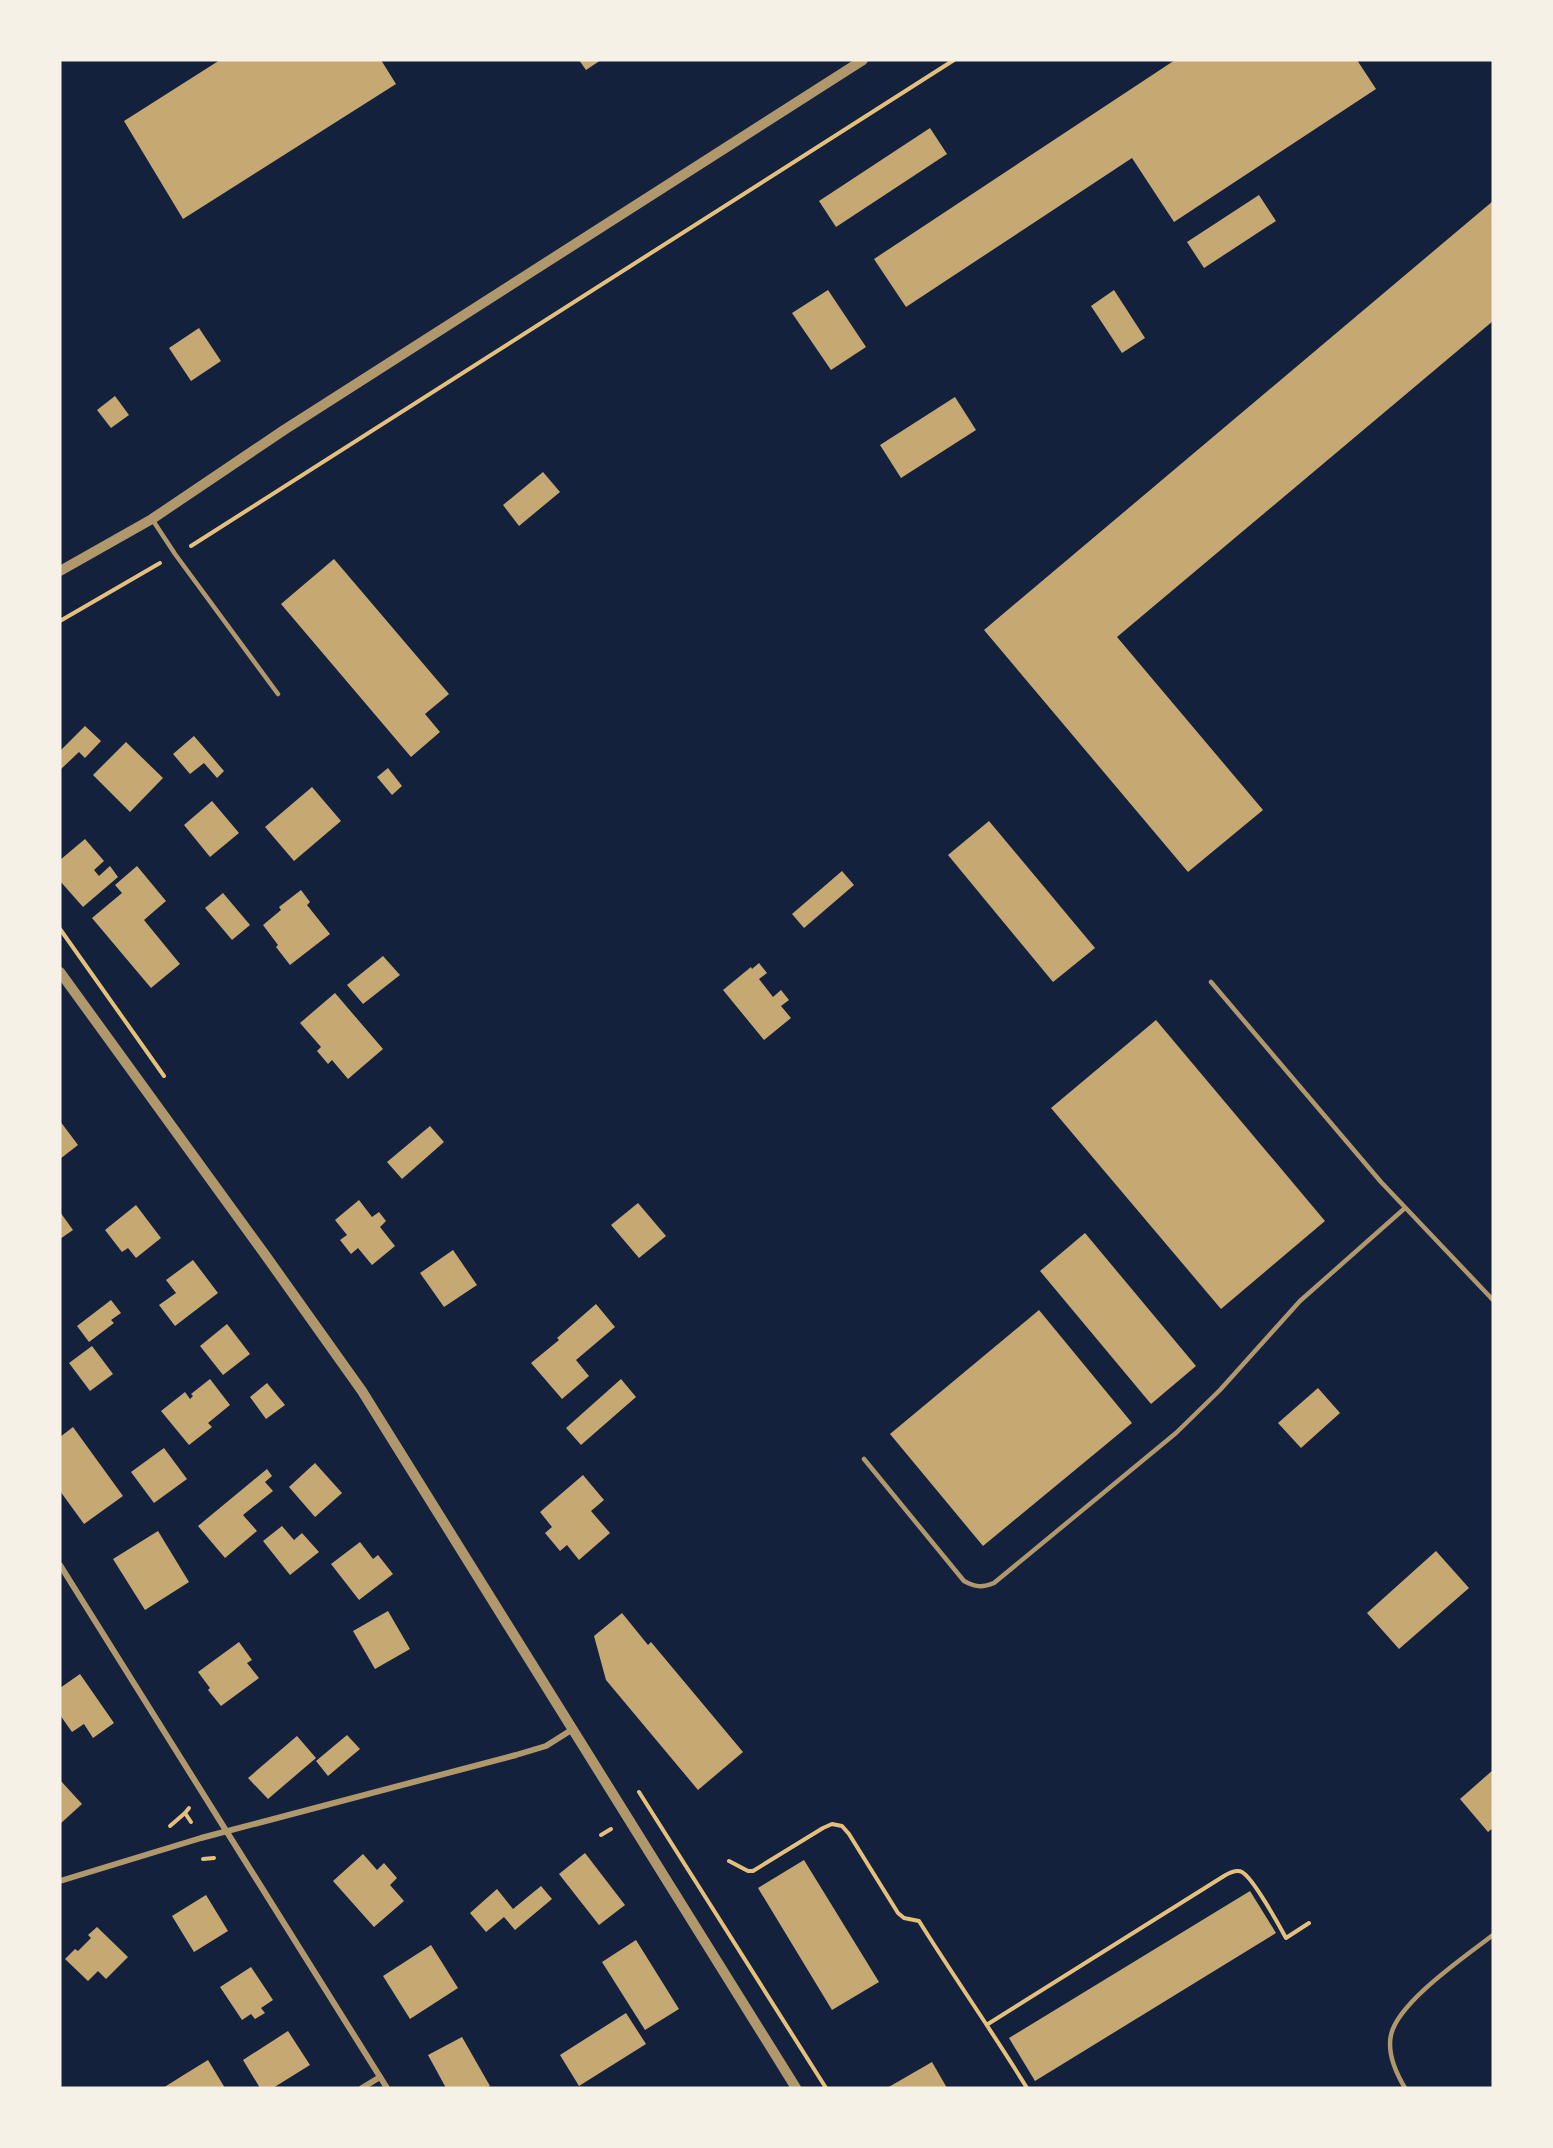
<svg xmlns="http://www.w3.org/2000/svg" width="1553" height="2148" font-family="Raleway,sans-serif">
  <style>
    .building { fill: #c6a872 }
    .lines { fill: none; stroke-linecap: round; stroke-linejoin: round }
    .path { stroke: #e5c07b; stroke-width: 4 }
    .service { stroke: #b1986c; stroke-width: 4.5 }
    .minor { stroke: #b1986c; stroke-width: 6 }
    .tertiary { stroke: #b1986c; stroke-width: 10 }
  </style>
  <rect width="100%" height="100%" fill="#14213d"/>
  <!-- building -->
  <g class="building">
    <path d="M220 60H381L396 84 183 219 124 121Z"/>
    <path d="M579 60H601L586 70Z"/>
    <path d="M1175 60H1357L1376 89 1174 222 1132 158 906 307 874 259Z"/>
    <path d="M930 128 947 154 836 227 819 201Z"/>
    <path d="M1259 195 1276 221 1204 268 1187 242Z"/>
    <path d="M1493 201V321L1117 637 1263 810 1188 872 984 630Z"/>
    <path d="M828 290 866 347 831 370 792 313Z"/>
    <path d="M1114 290 1145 338 1122 353 1091 306Z"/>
    <path d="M199 328 221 361 191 381 169 348Z"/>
    <path d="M115 396 129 415 111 428 97 410Z"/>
    <path d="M955 397 976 430 901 478 880 445Z"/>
    <path d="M543 472 560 492 519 526 503 505Z"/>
    <path d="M334 559 449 694 425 714 440 732 411 757 281 604Z"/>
    <path d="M85 726 101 741 85 758 79 752 60 770V751Z"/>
    <path d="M194 736 224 771 217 778 204 763 190 774 173 754Z"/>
    <path d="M126 742 163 778 130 812 93 775Z"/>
    <path d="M388 768 402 786 392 795 377 777Z"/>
    <path d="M312 787 341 821 294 861 265 827Z"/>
    <path d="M212 801 239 833 210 857 184 825Z"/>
    <path d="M989 821 1095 948 1053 982 948 855Z"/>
    <path d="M85 839 104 861 94 870 99 876 110 866 118 877 83 907 60 881V860Z"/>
    <path d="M137 866 166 901 144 920 180 964 151 988 92 918 122 893 115 885Z"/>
    <path d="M842 871 854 885 804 928 792 914Z"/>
    <path d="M301 890 310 902 307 905 330 934 290 965 276 947 278 945 263 925 281 910 279 907Z"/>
    <path d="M223 893 250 925 232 940 205 908Z"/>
    <path d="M383 956 400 975 363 1004 347 985Z"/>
    <path d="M759 963 767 973 759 979 773 997 781 990 789 1000 781 1006 791 1018 764 1040 723 990 751 967 752 969Z"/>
    <path d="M335 993 383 1049 348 1079 332 1060 328 1064 317 1051 321 1047 300 1023Z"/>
    <path d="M1156 1020 1325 1221 1221 1309 1051 1108Z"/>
    <path d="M60 1121 78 1145 60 1159Z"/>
    <path d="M430 1126 444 1142 402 1179 387 1162Z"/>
    <path d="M359 1200 372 1217 379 1212 386 1221 380 1227 395 1246 372 1265 358 1248 351 1254 340 1240 347 1235 335 1220Z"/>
    <path d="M638 1203 666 1236 639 1258 611 1225Z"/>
    <path d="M136 1205 161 1238 136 1258 128 1248 122 1252 105 1230Z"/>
    <path d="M60 1212 73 1230 60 1239Z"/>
    <path d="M1085 1233 1196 1366 1151 1404 1040 1271Z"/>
    <path d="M453 1250 477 1285 444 1307 420 1273Z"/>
    <path d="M193 1260 218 1293 175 1326 159 1305 176 1293 166 1280Z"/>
    <path d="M111 1300 121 1313 111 1320 114 1323 89 1342 77 1326Z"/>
    <path d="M596 1304 615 1327 576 1360 589 1376 562 1399 531 1363 559 1340 557 1338Z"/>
    <path d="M1039 1310 1132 1423 983 1546 890 1434Z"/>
    <path d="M227 1324 250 1354 223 1375 200 1346Z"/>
    <path d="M92 1346 113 1374 90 1391 69 1363Z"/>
    <path d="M210 1379 230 1405 208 1423 212 1427 189 1445 161 1411 185 1392 190 1399 193 1396 191 1394Z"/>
    <path d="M621 1379 636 1397 581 1445 566 1428Z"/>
    <path d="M267 1383 285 1405 266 1419 250 1397Z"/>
    <path d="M1318 1388 1340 1413 1301 1448 1278 1423Z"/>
    <path d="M73 1427 123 1496 84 1524 60 1491V1437Z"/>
    <path d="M164 1448 187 1479 154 1503 131 1472Z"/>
    <path d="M315 1463 342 1493 315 1517 289 1487Z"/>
    <path d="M267 1469 272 1476 265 1482 273 1491 243 1515 257 1531 225 1558 198 1526Z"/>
    <path d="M583 1475 604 1500 591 1511 610 1533 579 1560 567 1545 560 1551 545 1533 552 1527 540 1512Z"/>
    <path d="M282 1526 294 1540 302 1533 319 1552 290 1575 263 1541Z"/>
    <path d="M158 1531 189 1582 145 1610 113 1559Z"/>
    <path d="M360 1542 373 1559 378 1555 393 1574 359 1600 331 1564Z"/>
    <path d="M1436 1551 1469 1588 1399 1649 1367 1613Z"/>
    <path d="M388 1611 410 1649 375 1669 353 1631Z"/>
    <path d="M622 1613 648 1645 651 1642 743 1752 698 1790 606 1680 594 1636Z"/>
    <path d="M239 1642 252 1660 247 1663 259 1678 221 1706 208 1690 210 1688 198 1672Z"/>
    <path d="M80 1674 114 1723 93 1738 84 1724 72 1732 60 1715V1688Z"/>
    <path d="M347 1735 360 1749 328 1776 316 1761Z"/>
    <path d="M297 1736 316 1758 268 1799 248 1778Z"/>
    <path d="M1493 1770V1828L1488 1832 1460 1799Z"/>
    <path d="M60 1780 82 1804 60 1824Z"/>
    <path d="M585 1853 625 1905 599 1925 559 1874Z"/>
    <path d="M363 1854 377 1870 384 1863 397 1878 390 1885 404 1901 374 1927 333 1881Z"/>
    <path d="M804 1860 879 1982 832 2010 758 1888Z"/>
    <path d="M541 1886 552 1899 515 1930 504 1917 486 1932 470 1913 497 1889 513 1909Z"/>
    <path d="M1250 1891 1276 1933 1035 2081 1009 2038Z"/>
    <path d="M206 1895 228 1931 194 1952 172 1916Z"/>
    <path d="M97 1927 128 1957 106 1979 98 1971 88 1981 65 1959 75 1949 78 1951 91 1938 88 1935Z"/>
    <path d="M636 1940 679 2009 645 2030 602 1962Z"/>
    <path d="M431 1945 458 1988 410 2019 383 1976Z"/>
    <path d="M251 1967 273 2000 261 2008 265 2013 255 2019 251 2014 242 2020 220 1987Z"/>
    <path d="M626 2013 646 2044 579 2086 560 2055Z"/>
    <path d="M288 2031 310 2065 273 2088H260L243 2060Z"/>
    <path d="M462 2037 490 2086 486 2088H446L428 2055Z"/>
    <path d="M208 2060 225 2088H163L182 2076Z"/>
    <path d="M932 2062 947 2088H887Z"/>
  </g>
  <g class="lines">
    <!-- path -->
    <g class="path">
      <path d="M191 546 954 60"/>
      <path d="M60 621 160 563"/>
      <path d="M60 929 164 1076"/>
      <path d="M639 1792 826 2088"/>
      <path d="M189 1808 185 1813 191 1822"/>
      <path d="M170 1826 185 1813"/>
      <path d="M601 1835 611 1829"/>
      <path d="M203 1859 214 1858"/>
      <path d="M729 1861 748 1871H753L823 1828 832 1824 842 1826 849 1834 898 1913 904 1918 919 1921C954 1977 992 2031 1027 2088"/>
      <path d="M988 2024 1224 1876C1229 1873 1236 1869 1242 1872 1253 1878 1279 1925 1286 1938L1309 1923"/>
    </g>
    <!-- service -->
    <g class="service">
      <path d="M152 519 175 554 278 694"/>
      <path d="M1211 982 1381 1182 1493 1300"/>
      <path d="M864 1459 964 1581C975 1587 982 1588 994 1583L1176 1433 1220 1390 1300 1301 1405 1208"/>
      <path d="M1405 2088C1396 2073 1387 2053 1391 2035 1398 2002 1466 1956 1493 1935"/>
    </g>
    <!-- minor -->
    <g class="minor">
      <path d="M60 1565 387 2088"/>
      <path d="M60 1881 201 1838 516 1755 546 1746 573 1729"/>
      <path d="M362 2088 380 2077"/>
    </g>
    <!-- tertiary -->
    <g class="tertiary">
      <path d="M60 571 152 519 284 430 863 60"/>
      <path d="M60 972 266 1256 362 1391 796 2088"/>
    </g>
  </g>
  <!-- border -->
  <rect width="1553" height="2148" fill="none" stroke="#f6f1e7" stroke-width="123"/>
</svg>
